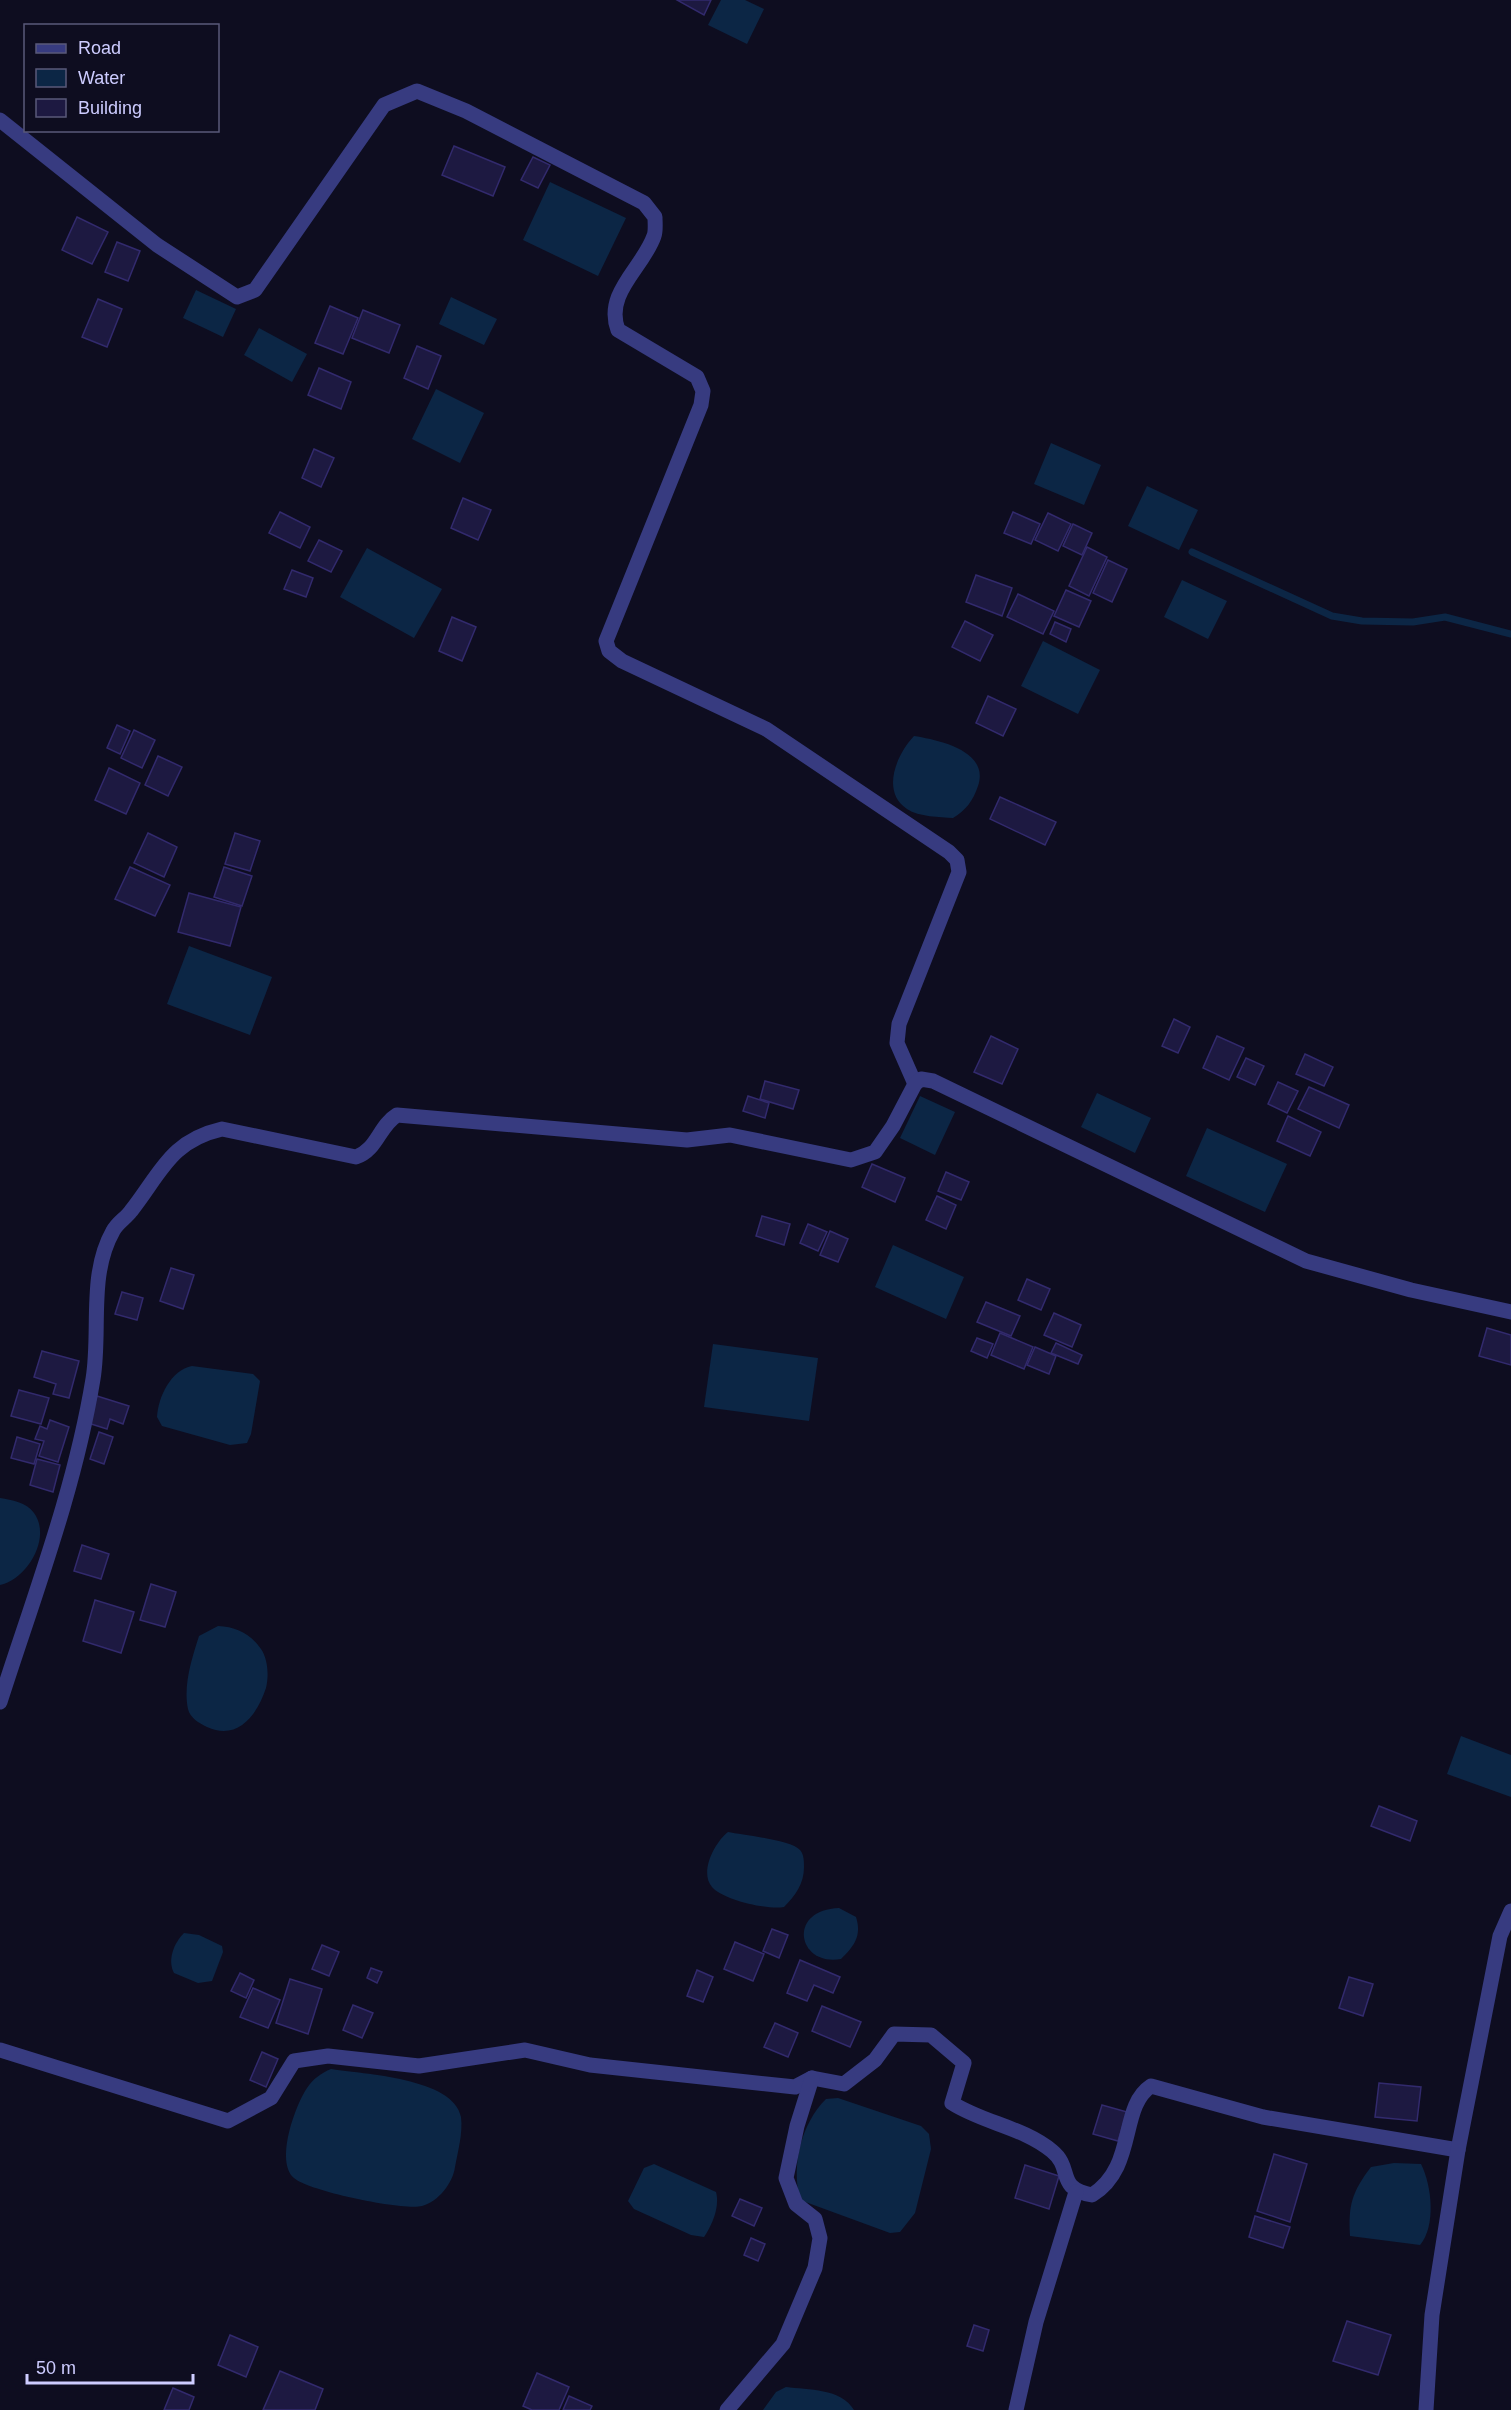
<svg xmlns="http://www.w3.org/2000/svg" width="1511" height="2410" font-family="Arial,sans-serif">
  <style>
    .water { fill: #0c2645 }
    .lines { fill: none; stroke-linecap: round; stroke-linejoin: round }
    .stream { stroke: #0c2645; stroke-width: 7 }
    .building { fill: #1d1941; stroke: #322a6d; stroke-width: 1.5 }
    .street { stroke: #373b80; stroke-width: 15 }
  </style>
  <rect width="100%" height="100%" fill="#0e0d20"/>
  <!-- water -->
  <g class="water">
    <path d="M721 0H745L764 9 747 44 708 25Z"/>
    <path d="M550 182 626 218 598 276 523 240Z"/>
    <path d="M196 290 236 309 223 337 183 318Z"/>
    <path d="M451 297 497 319 484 345 439 324Z"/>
    <path d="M259 328 307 354 292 382 244 355Z"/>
    <path d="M436 389 484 413 460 463 412 439Z"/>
    <path d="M1051 443 1101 465 1084 505 1034 484Z"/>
    <path d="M1147 486 1198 510 1179 550 1128 526Z"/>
    <path d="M367 548 442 589 414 638 340 597Z"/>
    <path d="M1182 580 1227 601 1208 639 1164 617Z"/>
    <path d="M1043 641 1100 670 1078 714 1021 686Z"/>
    <path d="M914 736C939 740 990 751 978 786 973 801 966 810 953 818 940 817 919 817 907 809 881 792 896 755 914 736Z"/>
    <path d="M189 946 272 977 250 1035 167 1004Z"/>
    <path d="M1097 1093 1151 1118 1135 1153 1081 1127Z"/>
    <path d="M920 1096 955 1112 935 1155 900 1138Z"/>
    <path d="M1207 1128 1287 1164 1265 1212 1186 1176Z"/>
    <path d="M893 1245 964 1277 946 1319 875 1287Z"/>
    <path d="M713 1344 818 1358 809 1421 704 1407Z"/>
    <path d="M192 1366 253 1374 260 1381 251 1434 247 1443 230 1445 162 1426 157 1417C158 1397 171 1370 192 1366Z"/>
    <path d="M0 1498C12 1500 26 1502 34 1513 52 1538 27 1579 0 1585Z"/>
    <path d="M218 1626C236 1627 250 1633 261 1649 268 1659 269 1676 266 1688 257 1715 238 1741 207 1727 199 1723 190 1718 188 1709 183 1685 192 1658 199 1636Z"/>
    <path d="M1461 1736 1511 1755V1797L1447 1774Z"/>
    <path d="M728 1832C743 1835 791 1840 800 1850 804 1854 804 1862 804 1867 804 1884 795 1896 784 1907 767 1910 723 1900 712 1887 699 1872 715 1842 728 1832Z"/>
    <path d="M839 1908 856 1917C862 1936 854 1946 841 1959 798 1967 786 1910 839 1908Z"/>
    <path d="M184 1933 199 1935 222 1946 223 1952 212 1981 198 1983 174 1973C167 1960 174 1943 184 1933Z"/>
    <path d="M331 2069C363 2074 454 2078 461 2117 463 2133 458 2151 455 2167 453 2183 438 2202 422 2206 404 2211 308 2191 294 2178 275 2161 295 2106 307 2088 313 2079 321 2073 331 2069Z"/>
    <path d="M838 2098 921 2126 929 2134 931 2149 915 2213 900 2232 890 2233 800 2200C791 2165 801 2124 826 2099Z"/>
    <path d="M1394 2163 1421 2164C1432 2186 1436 2226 1420 2245L1350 2236C1348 2205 1352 2192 1371 2167Z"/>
    <path d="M654 2164 716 2192C720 2207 712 2225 704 2237L691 2235 634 2209 628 2201 644 2168Z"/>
    <path d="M786 2387C808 2390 841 2388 854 2410H763L776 2392Z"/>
  </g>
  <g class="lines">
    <!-- stream -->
    <path class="stream" d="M1192 552 1332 616 1362 621 1413 622 1445 617 1511 634"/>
  </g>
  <!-- building -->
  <g class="building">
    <path d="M677 0H711L704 15Z"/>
    <path d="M454 146 505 167 493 196 442 175Z"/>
    <path d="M533 157 550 165 538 188 521 180Z"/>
    <path d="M77 217 108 232 92 264 62 250Z"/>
    <path d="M117 242 140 251 128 281 105 272Z"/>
    <path d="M98 299 122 309 107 347 82 337Z"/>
    <path d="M330 306 358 318 343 354 315 343Z"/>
    <path d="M363 310 400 325 389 353 352 338Z"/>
    <path d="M417 346 441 356 428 389 404 378Z"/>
    <path d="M319 368 351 382 341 409 308 395Z"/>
    <path d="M314 449 334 458 321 487 302 478Z"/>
    <path d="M463 498 491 510 478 540 451 528Z"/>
    <path d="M280 512 310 527 300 548 269 533Z"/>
    <path d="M1013 512 1040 524 1031 544 1004 533Z"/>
    <path d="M1048 513 1071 524 1058 551 1035 540Z"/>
    <path d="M1073 524 1092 533 1082 555 1063 546Z"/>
    <path d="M319 540 342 551 331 572 308 561Z"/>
    <path d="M1087 547 1107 557 1089 596 1069 586Z"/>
    <path d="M1108 560 1127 569 1112 602 1093 593Z"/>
    <path d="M292 570 313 578 306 597 284 589Z"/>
    <path d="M976 575 1012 588 1002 616 966 602Z"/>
    <path d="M1066 590 1091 601 1079 627 1054 616Z"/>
    <path d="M1018 594 1054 611 1043 634 1007 617Z"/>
    <path d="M452 617 476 627 462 661 439 651Z"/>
    <path d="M965 621 993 635 980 661 952 647Z"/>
    <path d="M1055 622 1071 629 1066 642 1050 634Z"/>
    <path d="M988 696 1016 709 1003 736 976 723Z"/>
    <path d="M117 725 130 731 120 754 107 748Z"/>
    <path d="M134 730 155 740 142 768 121 758Z"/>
    <path d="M158 756 182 767 168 796 145 785Z"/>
    <path d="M109 768 140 783 126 814 95 800Z"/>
    <path d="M1000 797 1056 822 1045 845 990 819Z"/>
    <path d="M148 833 177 847 164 877 134 863Z"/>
    <path d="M235 833 260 841 250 871 225 864Z"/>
    <path d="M130 867 170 885 155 916 115 899Z"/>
    <path d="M224 867 252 876 242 906 214 897Z"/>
    <path d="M189 893 241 907 230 946 178 932Z"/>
    <path d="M1174 1019 1190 1027 1178 1053 1162 1046Z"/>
    <path d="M991 1036 1018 1049 1002 1084 974 1072Z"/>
    <path d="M1217 1036 1244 1048 1229 1080 1203 1068Z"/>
    <path d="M1305 1054 1333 1067 1324 1086 1296 1074Z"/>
    <path d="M1246 1058 1264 1066 1255 1085 1237 1077Z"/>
    <path d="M765 1081 799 1090 793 1109 760 1099Z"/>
    <path d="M1278 1082 1298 1091 1287 1113 1268 1104Z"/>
    <path d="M1309 1087 1349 1105 1339 1128 1298 1109Z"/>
    <path d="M748 1096 769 1103 765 1118 743 1111Z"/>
    <path d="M1288 1116 1321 1132 1310 1156 1277 1141Z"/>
    <path d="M872 1164 905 1178 895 1202 862 1187Z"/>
    <path d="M946 1172 969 1182 961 1200 938 1191Z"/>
    <path d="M937 1196 956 1205 946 1229 926 1220Z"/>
    <path d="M762 1216 790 1224 784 1245 756 1236Z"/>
    <path d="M808 1224 827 1232 818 1251 800 1243Z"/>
    <path d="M830 1231 848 1239 838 1262 820 1255Z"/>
    <path d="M171 1268 194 1275 183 1309 160 1301Z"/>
    <path d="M1027 1279 1050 1289 1041 1310 1018 1300Z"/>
    <path d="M122 1292 143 1298 137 1320 115 1314Z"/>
    <path d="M986 1302 1020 1316 1011 1336 977 1322Z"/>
    <path d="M1054 1313 1081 1325 1072 1347 1044 1335Z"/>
    <path d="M1487 1328 1511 1335V1365L1479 1356Z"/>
    <path d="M1000 1333 1033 1347 1024 1369 991 1355Z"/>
    <path d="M977 1338 993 1344 987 1358 971 1351Z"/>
    <path d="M1056 1343 1082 1355 1078 1364 1051 1353Z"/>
    <path d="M1035 1347 1056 1356 1049 1374 1027 1365Z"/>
    <path d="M42 1351 79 1361 69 1398 53 1394 56 1384 34 1377Z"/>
    <path d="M19 1390 49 1398 41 1424 11 1416Z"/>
    <path d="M97 1396 129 1406 123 1424 110 1419 107 1429 88 1423Z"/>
    <path d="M50 1420 69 1427 58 1462 39 1456 44 1441 35 1439 40 1426 47 1429Z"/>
    <path d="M99 1432 113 1437 104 1464 90 1459Z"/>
    <path d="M17 1437 40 1444 34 1464 11 1458Z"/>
    <path d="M37 1459 60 1465 53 1492 30 1485Z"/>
    <path d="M82 1545 109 1554 101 1579 74 1571Z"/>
    <path d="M151 1584 176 1592 165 1627 140 1620Z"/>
    <path d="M95 1600 134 1612 121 1653 83 1641Z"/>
    <path d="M1379 1806 1417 1821 1410 1841 1371 1826Z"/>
    <path d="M772 1929 788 1935 779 1958 763 1951Z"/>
    <path d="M735 1942 764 1954 753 1981 724 1969Z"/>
    <path d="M322 1945 339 1952 329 1976 312 1969Z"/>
    <path d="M800 1960 840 1977 833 1993 814 1985 807 2001 787 1993Z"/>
    <path d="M371 1968 382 1972 377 1983 367 1978Z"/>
    <path d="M697 1970 713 1977 703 2002 687 1996Z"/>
    <path d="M240 1973 254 1980 246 1998 231 1991Z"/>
    <path d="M1349 1977 1373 1984 1363 2016 1339 2008Z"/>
    <path d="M290 1979 322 1989 308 2034 276 2023Z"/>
    <path d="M253 1988 280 2000 268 2028 240 2017Z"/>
    <path d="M353 2005 373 2013 362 2038 343 2030Z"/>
    <path d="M822 2006 861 2022 850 2047 812 2031Z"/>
    <path d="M775 2023 798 2033 788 2057 764 2047Z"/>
    <path d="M262 2052 278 2059 266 2087 250 2080Z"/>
    <path d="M1379 2083 1421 2087 1417 2121 1375 2117Z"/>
    <path d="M1102 2105 1127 2112 1118 2141 1093 2134Z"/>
    <path d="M1274 2154 1307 2164 1290 2222 1257 2211Z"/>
    <path d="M1025 2165 1059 2176 1049 2209 1015 2198Z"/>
    <path d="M740 2199 762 2208 754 2226 732 2216Z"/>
    <path d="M1255 2216 1290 2227 1283 2248 1249 2237Z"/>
    <path d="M751 2238 765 2244 758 2261 744 2255Z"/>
    <path d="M1347 2321 1391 2335 1378 2375 1333 2361Z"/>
    <path d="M974 2325 989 2330 983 2351 967 2346Z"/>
    <path d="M230 2335 258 2347 246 2377 218 2365Z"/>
    <path d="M280 2371 323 2389 315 2410H263Z"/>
    <path d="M537 2373 569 2387 559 2410H532L523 2406Z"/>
    <path d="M173 2388 194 2397 189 2410H164Z"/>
    <path d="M569 2396 592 2406 590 2410H563Z"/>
  </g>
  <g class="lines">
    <!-- street -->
    <g class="street">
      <path d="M0 120 157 245 237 297 255 290 384 105 417 91 466 111 644 203 655 217C655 223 656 231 654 236 643 268 604 293 618 330L697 377 703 391 701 405 606 641 609 651 622 661 766 729 949 852 957 860 959 872 899 1024 897 1043 915 1084"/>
      <path d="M0 1702C34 1596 75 1489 93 1379 101 1331 88 1275 113 1231 117 1223 126 1218 131 1211 161 1173 170 1141 222 1129L356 1157C377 1150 379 1126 397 1115L687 1140 730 1135 851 1160 875 1152 893 1126 915 1084 921 1079 933 1081 1306 1261 1411 1290 1511 1312"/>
      <path d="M0 2050 228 2121 271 2098 294 2061 328 2056 419 2066 525 2050 590 2065 795 2087 812 2078 844 2084 875 2060 894 2034 931 2035 964 2063 952 2103C983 2123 1023 2127 1052 2151 1074 2169 1055 2188 1092 2195 1137 2167 1119 2107 1151 2086L1263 2117 1458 2150"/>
      <path d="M727 2410 783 2344 815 2268 820 2238 815 2219 796 2204 786 2178 797 2126 812 2078"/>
      <path d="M1016 2410 1036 2322 1076 2192"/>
      <path d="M1426 2410 1432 2315 1458 2150 1500 1936 1511 1911"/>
    </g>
  </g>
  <!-- legend -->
  <rect x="24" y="24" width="195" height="108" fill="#0e0d20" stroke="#5a5979" stroke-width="1.5"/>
  <rect x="36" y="44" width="30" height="9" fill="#373b80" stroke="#5a5979" stroke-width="1.5"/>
  <text x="78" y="54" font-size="18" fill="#cdccff">Road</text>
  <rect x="36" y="69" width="30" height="18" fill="#0c2645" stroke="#5a5979" stroke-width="1.5"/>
  <text x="78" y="84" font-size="18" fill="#cdccff">Water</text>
  <rect x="36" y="99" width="30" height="18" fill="#1d1941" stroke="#5a5979" stroke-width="1.5"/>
  <text x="78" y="114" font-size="18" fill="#cdccff">Building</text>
  <!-- scale -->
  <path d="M27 2374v9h166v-9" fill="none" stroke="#cdccff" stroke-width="3"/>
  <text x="36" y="2374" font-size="18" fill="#cdccff" stroke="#0e0d20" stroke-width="4.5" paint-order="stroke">50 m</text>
</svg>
